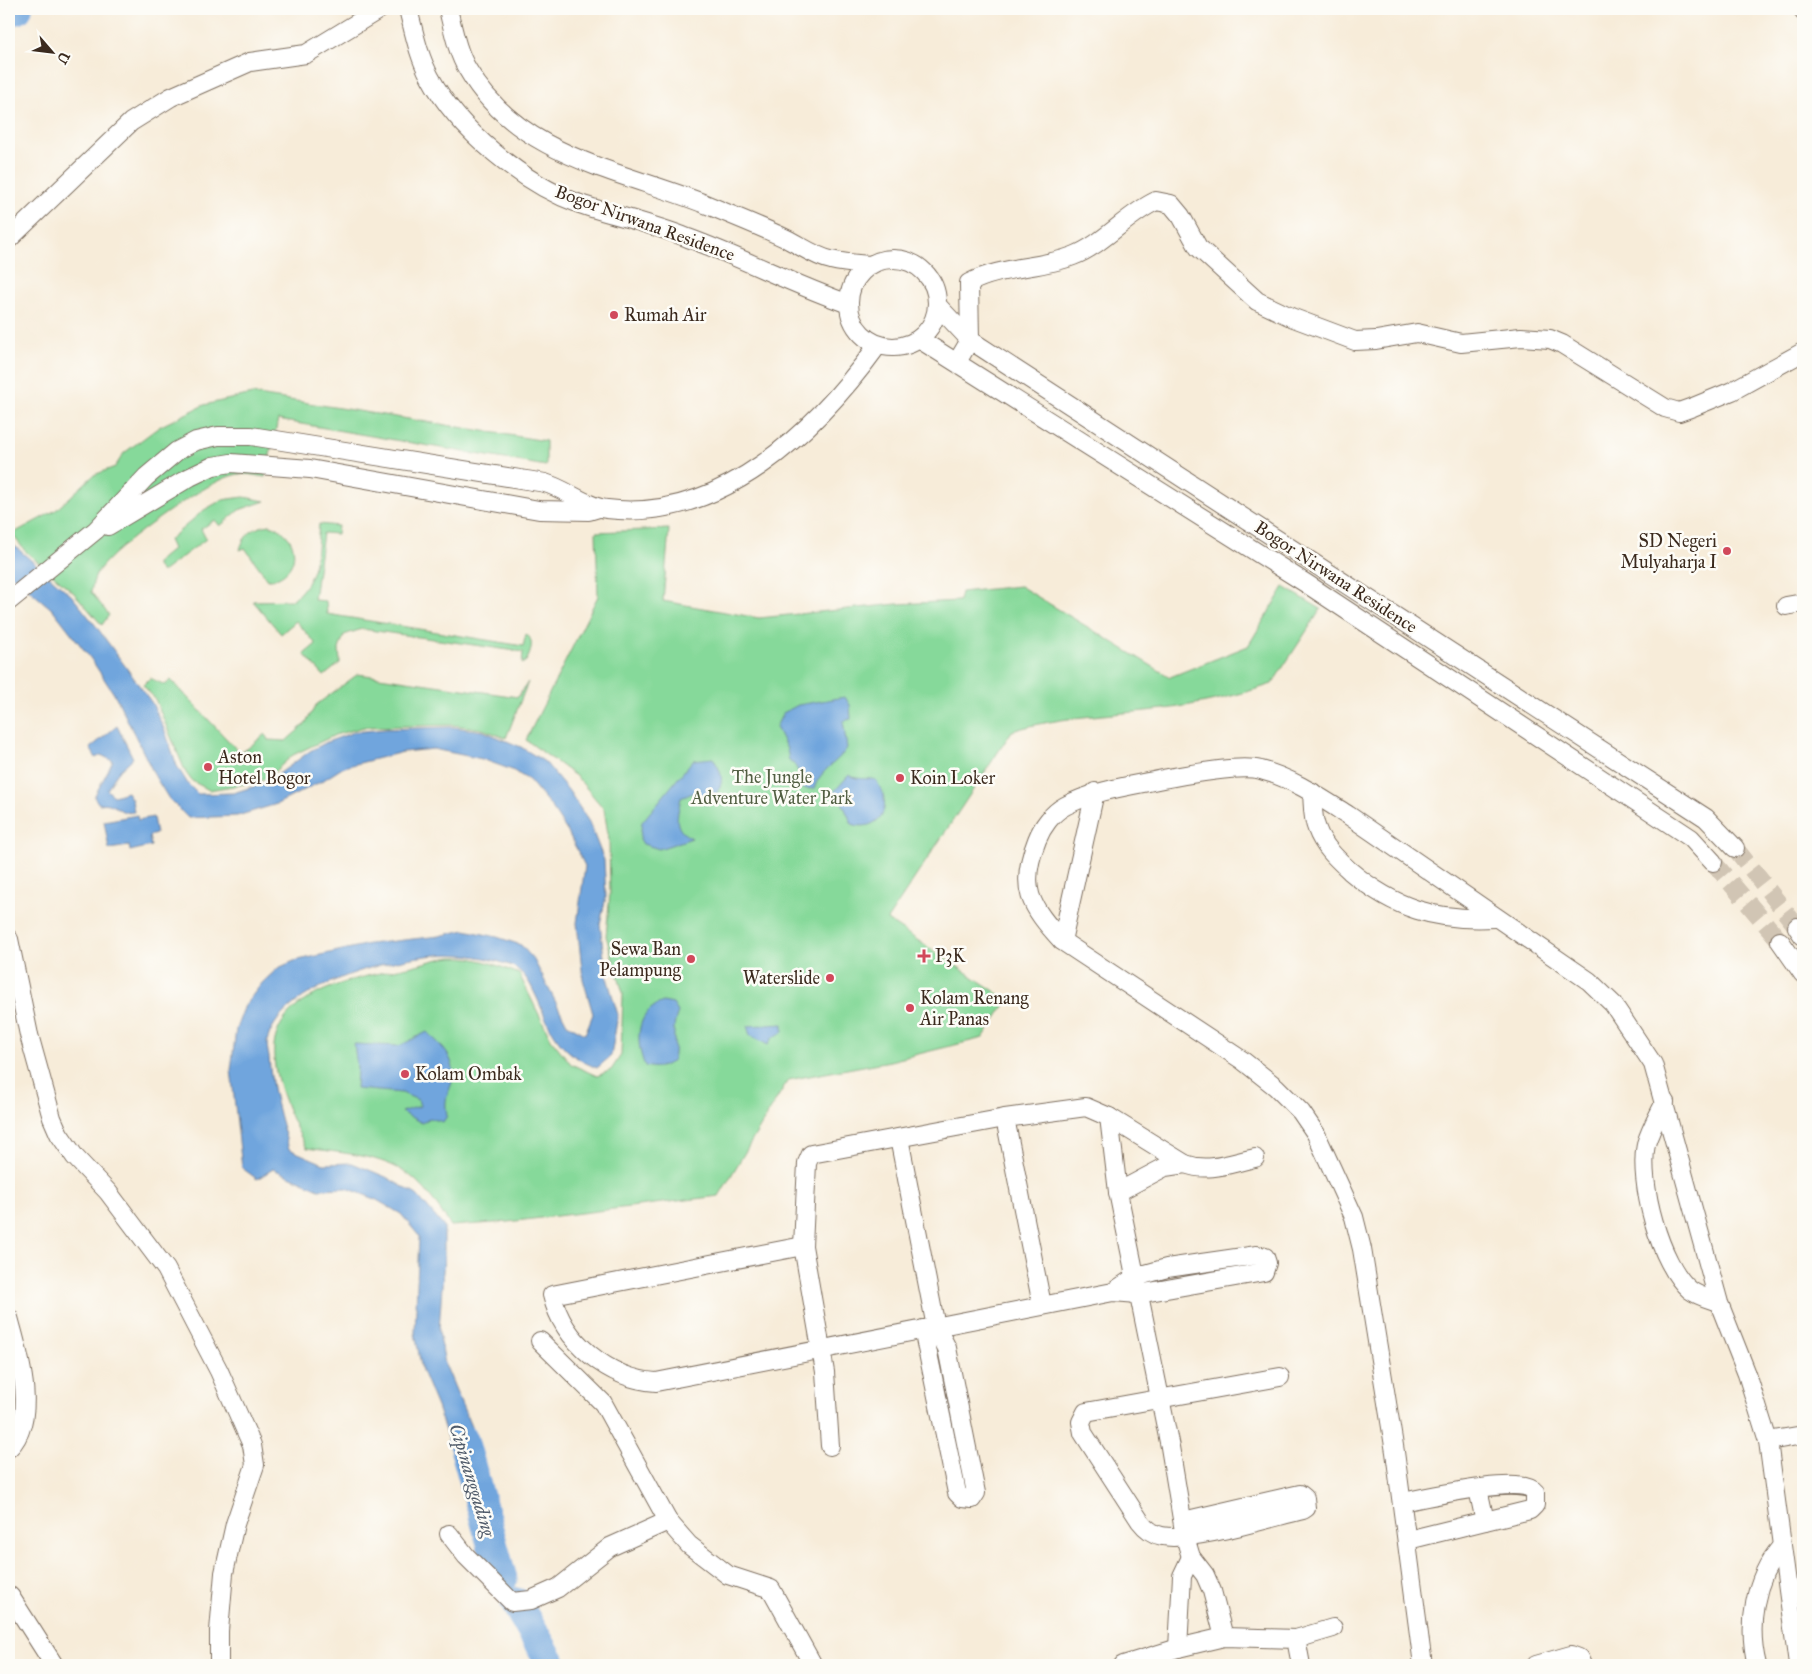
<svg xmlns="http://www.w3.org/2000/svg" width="1812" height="1674" font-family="'IM FELL Great Primer',serif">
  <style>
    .green { fill: #86d99a; stroke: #60825c }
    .water { fill: #6fa5dd; stroke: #55687e }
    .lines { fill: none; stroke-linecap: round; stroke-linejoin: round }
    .river { stroke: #6fa5dd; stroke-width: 31 }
    .minor-tunnel { stroke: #d1c5b4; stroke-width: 18; stroke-dasharray: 18 9; stroke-linecap: butt }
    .minor-casing { stroke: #7d6e5f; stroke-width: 20 }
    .minor { stroke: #fff; stroke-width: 18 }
    .poi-dot { fill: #d1495b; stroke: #fdfcf7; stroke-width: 2 }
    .labels { text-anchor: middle; stroke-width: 5; stroke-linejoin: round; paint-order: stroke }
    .street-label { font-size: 18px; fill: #3b2a1e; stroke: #fdfcf7 }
    .poi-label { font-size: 18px; fill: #3b2a1e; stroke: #fdfcf7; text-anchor: start }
    .park-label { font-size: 18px; fill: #525f43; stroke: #fdfcf7 }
    .water-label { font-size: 19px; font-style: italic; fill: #505b6a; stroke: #fdfcf7 }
  </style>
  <rect width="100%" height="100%" fill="#fdfcf7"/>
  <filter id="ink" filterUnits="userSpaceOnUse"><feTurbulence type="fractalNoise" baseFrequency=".02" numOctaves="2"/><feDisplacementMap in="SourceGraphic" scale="10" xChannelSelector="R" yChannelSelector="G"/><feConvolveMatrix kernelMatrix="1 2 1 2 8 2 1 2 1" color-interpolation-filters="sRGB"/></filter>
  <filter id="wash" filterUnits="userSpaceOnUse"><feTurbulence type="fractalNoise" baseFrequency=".0096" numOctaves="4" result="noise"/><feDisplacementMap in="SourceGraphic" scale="20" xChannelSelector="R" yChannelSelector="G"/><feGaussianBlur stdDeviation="1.12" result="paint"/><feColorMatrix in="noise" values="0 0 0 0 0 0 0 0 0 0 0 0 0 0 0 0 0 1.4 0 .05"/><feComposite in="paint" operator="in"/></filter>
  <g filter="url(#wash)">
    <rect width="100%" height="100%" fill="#f7ecd9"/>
    <!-- green -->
    <g class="green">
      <path d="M252 394 546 441V466L278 420 265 477C256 476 243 472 234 475 207 481 110 549 97 573 94 578 92 586 91 592L109 615 102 625 73 592 25 551 12 534 56 510 94 475 115 467 124 453 159 427 204 405Z"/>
      <path d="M244 497 265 501 239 510 220 526 215 520 201 529 206 539 162 572 155 564 173 549 169 540 204 510 222 500Z"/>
      <path d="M319 524 338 526 337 534 323 533 314 600 326 601 327 614 523 646 526 634C535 640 531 653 526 661L522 664 523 652 362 629 344 635 339 649 340 663 324 676 304 654 316 644 296 621 281 634 253 601 292 600C318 579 316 555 319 524Z"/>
      <path d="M270 525C302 535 302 575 268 580L245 548 240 550C243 535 255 526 270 525Z"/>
      <path d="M669 529 663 601 759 618 897 604 959 601 961 592 1020 586 1170 677 1248 646 1284 587 1321 609 1272 684C1239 695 1206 703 1172 708 1118 715 1064 715 1012 731L887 920 1008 1000 983 1038 890 1061 788 1080 719 1196 508 1222 451 1226C438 1207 424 1183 403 1171 375 1154 339 1153 307 1148 292 1123 268 1070 275 1040 286 989 366 976 408 967 422 964 438 958 453 957 476 956 499 966 519 974L551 1039 571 1064 597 1076 611 1070 621 1055 623 993 606 936 610 893 609 840 604 809 577 777 526 740 598 596 596 532Z"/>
      <path d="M358 674 518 697 528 682 506 738 482 729 453 725 364 727 335 735 293 755 266 779 251 783 209 790 192 781 186 773 155 699 143 685 150 678 165 685 171 680 239 752 247 749 265 734 268 740 286 741 305 724 316 705Z"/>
    </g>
    <!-- water -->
    <g class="water">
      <path d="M9 541 71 595 96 626 152 703 165 731 177 766 188 784 198 794 233 793 268 782 310 751 327 742 354 732 386 729 453 727 483 731 521 747 545 762 569 791 589 822 604 860 606 897 600 924 606 974 618 1015 611 1056 597 1068C560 1053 552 1034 538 1000 532 988 528 977 517 969 513 965 505 964 500 962 480 956 457 953 436 955 387 959 284 986 268 1038 266 1044 268 1051 269 1057 271 1089 280 1118 289 1149L324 1164 352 1163 386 1177 417 1195 444 1227V1257L439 1331 445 1364 472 1429 487 1476 463 1484 437 1407 422 1371 415 1333 419 1236 401 1214 375 1199 347 1188 319 1189 273 1169 257 1179 242 1168 231 1070 236 1029 245 1005 262 983 278 968 294 961 369 944 439 936 465 930 497 937 521 945 534 960 567 1024 585 1034 593 1014 583 979 577 923 585 866 569 834 550 805 529 780 512 770 482 759 433 749 403 752 344 767 322 781 277 804 237 816 188 818 169 799 156 778 116 697 91 659 54 611 9 573Z"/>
      <path d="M845 697 850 705 851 719 843 721 847 748C838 763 820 769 814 789L801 788C800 776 799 767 789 760L787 749 776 727 783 713 798 705Z"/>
      <path d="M117 726 133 758 117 773 107 790 114 796 127 792 132 800 134 812C118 816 117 800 99 804L94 797 113 761 101 755 96 758 90 748Z"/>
      <path d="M713 758C727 780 723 787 706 805L693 793 681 798C677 817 672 829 692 838L659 849 643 844 640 839 642 822 693 760Z"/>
      <path d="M849 775C859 781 866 777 876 780 879 786 883 792 884 798 888 818 870 831 852 824L840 798 832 794Z"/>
      <path d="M137 815 138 820 153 817 156 834 149 836 151 846 130 851 129 846 109 849 104 821Z"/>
      <path d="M663 1002 673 1004 678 1012C670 1031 677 1041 673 1061 663 1067 657 1069 645 1066 635 1042 635 1012 663 1002Z"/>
      <path d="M783 1024V1032L772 1038 768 1045 750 1035 747 1026Z"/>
      <path d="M427 1032C442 1046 458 1060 452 1082 447 1099 444 1097 447 1116L443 1122 430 1118 422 1123 401 1112 420 1106 418 1100 402 1093 356 1089 357 1067 354 1044 399 1046Z"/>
    </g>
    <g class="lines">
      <!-- river -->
      <g class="river">
        <path d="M9 10 17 9"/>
        <path d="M463 1440 502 1579"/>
        <path d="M516 1603 552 1665"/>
      </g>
    </g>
  </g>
  <g filter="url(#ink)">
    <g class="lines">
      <!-- minor-tunnel -->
      <g class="minor-tunnel">
        <path d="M1735 848 1797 927"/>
        <path d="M1713 862 1780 941"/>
      </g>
      <defs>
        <g id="minor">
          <path d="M408 9C414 32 418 55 430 77 458 130 524 184 580 204 616 216 653 224 688 238 743 258 794 285 849 304"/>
          <path d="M448 9C453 29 457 52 468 70 519 158 624 171 710 206 736 217 762 227 787 239 801 246 816 257 831 260 843 263 857 264 869 265"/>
          <path d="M1802 9 1803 11"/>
          <path d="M9 239 131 122 171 97 250 62 306 54 380 9"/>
          <circle cx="893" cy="303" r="44"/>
          <path d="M938 306 970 340 1706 818 1735 848"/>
          <path d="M919 339 1307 584 1691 838 1713 862"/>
          <path d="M957 362 970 340 969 283C1001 266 1039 269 1073 256 1104 244 1126 215 1156 201L1171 204 1181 216 1198 247 1257 301 1291 317 1355 341 1376 340 1417 333 1461 343 1521 337 1550 339 1562 344 1665 408 1679 412 1693 407 1732 391 1803 352"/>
          <path d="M108 526 190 477 213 466 231 463 310 469 539 510 589 511 599 508"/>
          <path d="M9 601 96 530 146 477 177 451 196 441 218 436H251C343 451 435 466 526 480 533 481 539 482 545 483 566 489 586 507 607 509 722 523 817 429 878 345"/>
          <path d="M1786 606 1803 603"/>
          <path d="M1312 792C1313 804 1312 818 1317 829 1323 846 1337 859 1350 871 1395 909 1436 921 1494 918"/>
          <path d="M1797 927 1803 936"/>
          <path d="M9 939 29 1035 52 1118 59 1134 75 1157 108 1192 166 1269 219 1371 252 1445 255 1465 235 1524 224 1573 219 1631V1665"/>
          <path d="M1062 941 1095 792"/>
          <path d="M1780 941 1803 974"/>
          <path d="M1665 1102C1658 1116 1650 1130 1646 1144 1638 1182 1660 1265 1690 1290 1698 1296 1709 1299 1718 1302"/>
          <path d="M1109 1117 1185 1164 1165 1167 1118 1192"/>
          <path d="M1005 1118 1042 1305"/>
          <path d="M899 1138 936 1327 947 1348 976 1493 972 1499 962 1498 957 1493 923 1329"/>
          <path d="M1185 1164C1209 1173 1231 1163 1255 1158"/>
          <path d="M803 1246 552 1295C563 1342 609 1379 656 1382L1113 1292 1138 1294 1264 1272 1267 1263 1265 1257 1257 1255 1167 1268 1135 1277 1113 1292"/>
          <path d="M9 1318C19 1354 39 1418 9 1448"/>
          <path d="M540 1341 603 1403 668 1521 689 1545 728 1575 771 1589 813 1665"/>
          <path d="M1768 1441 1803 1435"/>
          <path d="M830 1446 825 1372 803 1246 807 1163 811 1154 1005 1118 1086 1107 1109 1117 1118 1192 1170 1447 1185 1537 1191 1557 1205 1575 1212 1591 1224 1637"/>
          <path d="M1478 1489 1485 1521"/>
          <path d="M1402 1502C1424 1498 1522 1475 1535 1492V1505L1530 1510 1408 1540"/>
          <path d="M1183 1521 1300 1494 1305 1498 1306 1508 1303 1510C1269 1518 1192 1542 1162 1536 1152 1534 1146 1529 1140 1521L1083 1433 1081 1422 1086 1412 1280 1377"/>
          <path d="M449 1534 466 1556 512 1602 531 1600 558 1588 610 1547 668 1521"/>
          <path d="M10 1596 54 1665"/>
          <path d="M1296 1639 1301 1665"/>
          <path d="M1178 1648 1182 1576 1191 1557"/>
          <path d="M1123 1665 1178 1648 1224 1637 1296 1639 1333 1628"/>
          <path d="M1423 1665 1395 1452 1362 1249 1354 1217 1316 1134 1301 1112 1276 1087 1242 1060 1062 941C1030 906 1018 888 1037 840 1042 827 1052 813 1065 806 1095 790 1130 786 1163 779 1186 775 1240 764 1261 770 1292 778 1321 798 1348 815L1589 981 1613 1004 1653 1064 1719 1303 1747 1374 1768 1441 1798 1665"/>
          <path d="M1536 1665 1571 1655 1579 1658 1582 1665"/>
          <path d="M1757 1665C1747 1626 1754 1578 1781 1547"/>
        </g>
      </defs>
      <!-- minor casing -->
      <use href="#minor" class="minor-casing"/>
      <!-- minor -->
      <use href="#minor" class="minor"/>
    </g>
  </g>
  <!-- markers -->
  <g class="poi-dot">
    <circle cx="614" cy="315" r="5"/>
    <circle cx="1727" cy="551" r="5"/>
    <circle cx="208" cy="767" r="5"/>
    <circle cx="900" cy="778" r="5"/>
    <path d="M921.5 948.5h5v5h5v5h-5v5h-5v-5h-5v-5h5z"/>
    <circle cx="691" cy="959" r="5"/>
    <circle cx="830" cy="978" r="5"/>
    <circle cx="910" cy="1008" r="5"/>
    <circle cx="405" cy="1074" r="5"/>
  </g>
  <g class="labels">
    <!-- street labels -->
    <g class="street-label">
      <text transform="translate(645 223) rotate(20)" y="6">Bogor Nirwana Residence</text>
      <text transform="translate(1336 577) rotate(33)" y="6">Bogor Nirwana Residence</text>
    </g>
    <!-- poi labels -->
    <g class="poi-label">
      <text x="624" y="321">Rumah Air</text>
      <text x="1717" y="547" text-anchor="end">SD Negeri<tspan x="1717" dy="21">Mulyaharja I</tspan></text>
      <text x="218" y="763">Aston<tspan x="218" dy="21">Hotel Bogor</tspan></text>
      <text x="910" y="784">Koin Loker</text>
      <text x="681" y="955" text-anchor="end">Sewa Ban<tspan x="681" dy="21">Pelampung</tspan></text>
      <text x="935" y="962">P3K</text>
      <text x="820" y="984" text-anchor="end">Waterslide</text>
      <text x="920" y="1004">Kolam Renang<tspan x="920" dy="21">Air Panas</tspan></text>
      <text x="415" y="1080">Kolam Ombak</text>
    </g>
    <!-- park labels -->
    <g class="park-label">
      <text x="772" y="783">The Jungle<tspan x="772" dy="21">Adventure Water Park</tspan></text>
    </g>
    <!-- water labels -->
    <g class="water-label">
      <text transform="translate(473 1480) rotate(73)" y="7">Cipinanggading</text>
    </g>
  </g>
  <!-- margin -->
  <rect width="1812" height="1674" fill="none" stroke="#fdfcf7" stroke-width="30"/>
  <!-- north arrow -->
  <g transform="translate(52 52) rotate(118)" stroke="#fdfcf7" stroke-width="4" paint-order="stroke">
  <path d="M0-4L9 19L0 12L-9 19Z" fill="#3b2a1e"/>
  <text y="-8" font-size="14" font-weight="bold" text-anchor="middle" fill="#3b2a1e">U</text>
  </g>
</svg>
